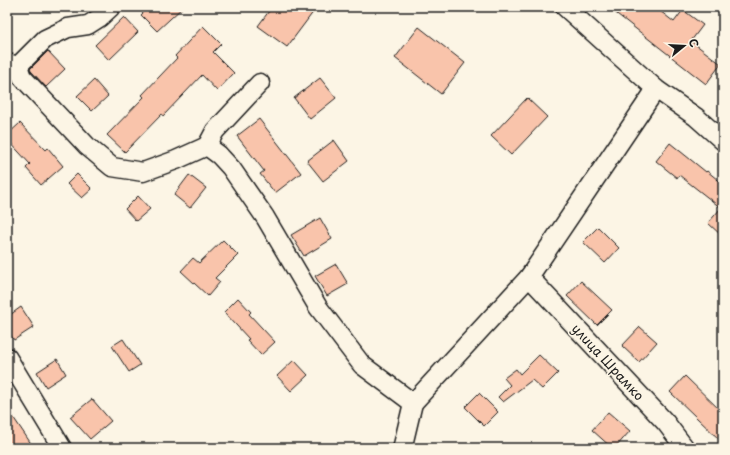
<svg xmlns="http://www.w3.org/2000/svg" width="730" height="455" font-family="'Playpen Sans',sans-serif">
  <style>
    .building { fill: #f9c4ab; stroke: #1c1c1c }
    .lines { fill: none; stroke-linecap: round; stroke-linejoin: round }
    .minor-casing { stroke: #1c1c1c; stroke-width: 21 }
    .minor { stroke: #fcf5e5; stroke-width: 18 }
    .labels { text-anchor: middle; stroke-width: 3; stroke-linejoin: round; paint-order: stroke }
    .street-label { font-size: 13px; fill: #1c1c1c; stroke: #fcf5e5 }
  </style>
  <rect width="100%" height="100%" fill="#fcf5e5"/>
  <filter id="ink" filterUnits="userSpaceOnUse"><feTurbulence type="fractalNoise" baseFrequency=".025" numOctaves="2"/><feDisplacementMap in="SourceGraphic" scale="8" xChannelSelector="R" yChannelSelector="G"/><feConvolveMatrix kernelMatrix="1 2 1 2 8 2 1 2 1" color-interpolation-filters="sRGB"/></filter>
  <g filter="url(#ink)">
    <!-- building -->
    <g class="building">
      <path d="M149 7H183L157 31 141 15Z"/>
      <path d="M272 7H317L287 47 258 26Z"/>
      <path d="M608 7H655L674 22 683 10 703 25 691 41 721 64 706 84Z"/>
      <path d="M124 17 138 32 109 60 95 45Z"/>
      <path d="M203 26 221 44 213 52 234 73 217 91 202 75 163 116 162 114 125 152 107 135 144 97 142 95 177 58 175 56Z"/>
      <path d="M419 27 465 63 441 94 395 58Z"/>
      <path d="M48 51 65 69 46 87 31 71 30 69Z"/>
      <path d="M320 78 336 98 310 119 294 98Z"/>
      <path d="M94 80 108 96 92 111 77 96Z"/>
      <path d="M527 98 547 117 511 155 491 136Z"/>
      <path d="M259 119 301 173 275 193 260 174 264 171 237 136Z"/>
      <path d="M20 123 46 150 48 148 63 166 41 185 26 168 30 164 7 139V135Z"/>
      <path d="M334 140 349 161 323 181 307 161Z"/>
      <path d="M670 143 706 172 707 171 723 184V237L708 223 721 208 679 175 677 178 656 161Z"/>
      <path d="M77 174 92 189 82 198 67 184Z"/>
      <path d="M189 175 206 188 190 208 174 195Z"/>
      <path d="M138 196 150 209 136 221 125 209Z"/>
      <path d="M320 218 332 239 304 256 291 235Z"/>
      <path d="M598 227 619 248 605 263 583 242Z"/>
      <path d="M223 240 238 255 215 278 220 282 208 296 181 271 193 258 199 263Z"/>
      <path d="M336 264 348 284 327 296 315 276Z"/>
      <path d="M581 281 612 310 597 325 567 296Z"/>
      <path d="M238 298 251 312 249 314 275 342 261 355 247 340 249 339 224 312Z"/>
      <path d="M21 307 34 327 14 340 7 330V317Z"/>
      <path d="M640 327 657 342 639 362 622 346Z"/>
      <path d="M123 339 140 365 129 372 112 346Z"/>
      <path d="M539 355 558 373 542 389 532 380 503 402 498 397 510 385 504 378 516 369 520 374Z"/>
      <path d="M57 359 66 374 46 387 37 372Z"/>
      <path d="M294 360 308 375 291 391 277 376Z"/>
      <path d="M685 376 723 413V443L670 392Z"/>
      <path d="M479 393 498 412 484 426 465 407Z"/>
      <path d="M92 399 111 421 90 439 70 417Z"/>
      <path d="M7 408 34 448H7Z"/>
      <path d="M608 412 630 431 615 448H612L592 430Z"/>
    </g>
    <g class="lines">
      <defs>
        <g id="minor">
          <path d="M565 7 656 89 696 117 723 141"/>
          <path d="M7 63 18 66 22 77 87 146 112 167 143 172 176 160 207 146 219 155 231 168 265 217 318 307 362 365 413 403"/>
          <path d="M18 66 45 39 68 28 88 25 99 18 111 7"/>
          <path d="M207 146 215 131 260 83"/>
          <path d="M529 277 666 423 685 448"/>
          <path d="M7 357 62 448"/>
          <path d="M413 403 529 277 656 89"/>
          <path d="M403 448V445L413 403"/>
        </g>
      </defs>
      <!-- minor casing -->
      <use href="#minor" class="minor-casing"/>
      <!-- minor -->
      <use href="#minor" class="minor"/>
    </g>
  </g>
  <g class="labels">
    <!-- street labels -->
    <g class="street-label">
      <text transform="translate(608 362) rotate(47)" y="5">улица Шрамко</text>
    </g>
  </g>
  <!-- margin -->
  <rect width="730" height="455" fill="none" stroke="#fcf5e5" stroke-width="24"/>
  <rect x="12" y="12" width="706" height="431" fill="none" stroke="#1c1c1c" stroke-width="1.5" filter="url(#ink)"/>
  <!-- north arrow -->
  <g transform="translate(684 46) rotate(72)" stroke="#fcf5e5" stroke-width="3" paint-order="stroke">
  <path d="M0-3L7 15L0 10L-7 15Z" fill="#1c1c1c"/>
  <text y="-6" font-size="11" font-weight="bold" text-anchor="middle" fill="#1c1c1c">С</text>
  </g>
</svg>
